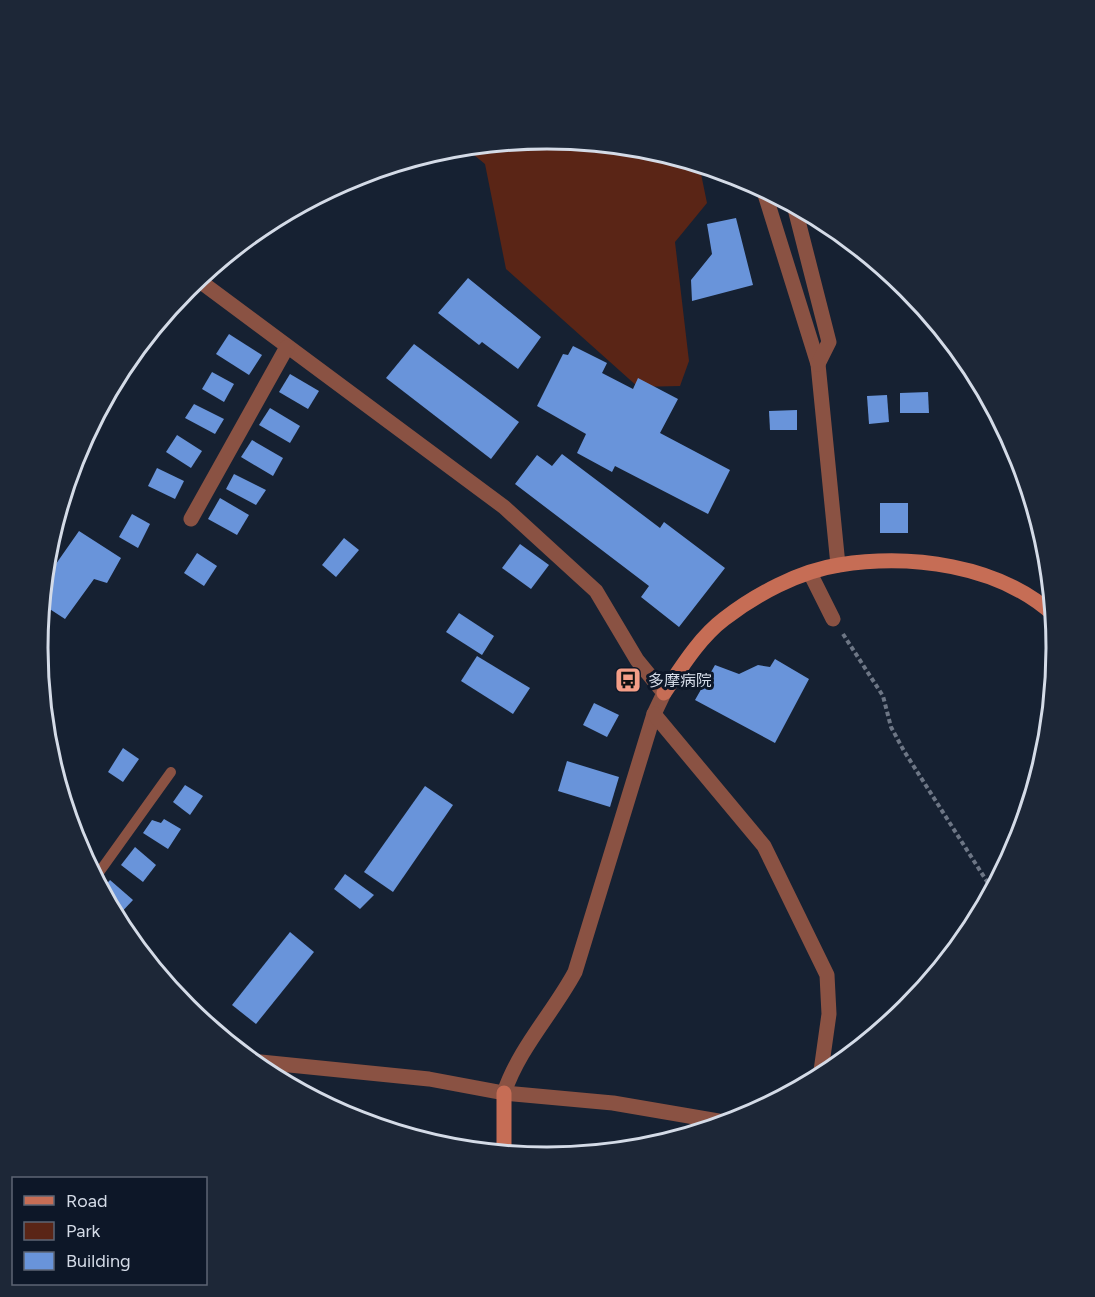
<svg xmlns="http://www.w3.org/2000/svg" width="1095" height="1297" font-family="Figtree,'Noto Sans JP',sans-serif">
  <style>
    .green { fill: #5a2516 }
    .building { fill: #6994da }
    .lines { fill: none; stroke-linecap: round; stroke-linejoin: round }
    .path { stroke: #6d7685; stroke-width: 4; stroke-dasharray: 4.5 3; stroke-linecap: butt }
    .lane { stroke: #8a5243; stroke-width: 10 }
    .street { stroke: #8a5243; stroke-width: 15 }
    .secondary { stroke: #c66d55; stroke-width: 15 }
    .labels { text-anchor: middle; stroke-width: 6; stroke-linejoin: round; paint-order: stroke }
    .poi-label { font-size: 16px; fill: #d4dbe7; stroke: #0d1728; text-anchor: start }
    .rim { fill: none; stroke: #d4dbe7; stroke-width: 3 }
  </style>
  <rect width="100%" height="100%" fill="#162132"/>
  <!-- green -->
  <path class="green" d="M548 139 647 148 699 164 707 203 675 242 689 361 680 386 638 387 506 269 485 164 464 147Z"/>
  <!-- building -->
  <g class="building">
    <path d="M736 218 753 285 692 301 691 280 712 254 707 224Z"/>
    <path d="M468 278 541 337 518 369 482 342 479 345 438 313Z"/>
    <path d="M229 334 262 355 249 375 216 354Z"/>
    <path d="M414 344 519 422 491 459 386 378Z"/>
    <path d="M573 346 607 363 602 373 633 389 638 378 678 399 660 433 730 470 708 514 615 466 612 472 577 453 586 434 537 406 563 354 568 355Z"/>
    <path d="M212 372 234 384 224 402 202 389Z"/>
    <path d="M290 374 319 391 308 409 279 392Z"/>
    <path d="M928 392 929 413H900V393Z"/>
    <path d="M887 395 889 422 869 424 867 396Z"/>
    <path d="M194 404 224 419 215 434 185 418Z"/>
    <path d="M270 408 300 426 290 443 259 425Z"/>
    <path d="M797 410V430H770L769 411Z"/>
    <path d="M177 435 202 451 191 468 166 452Z"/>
    <path d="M252 440 283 458 273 476 241 457Z"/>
    <path d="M562 454 660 528 664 522 725 568 679 627 641 597 649 586 515 484 537 455 552 466Z"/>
    <path d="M157 468 184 481 175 499 148 486Z"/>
    <path d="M234 474 266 490 256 505 226 489Z"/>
    <path d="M220 498 249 515 237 535 208 519Z"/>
    <rect x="880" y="503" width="28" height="30"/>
    <path d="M132 514 150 524 138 548 119 537Z"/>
    <path d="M79 531 121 558 107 583 94 579 65 619 42 604 44 581Z"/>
    <path d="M344 538 359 550 336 577 322 565Z"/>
    <path d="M520 544 549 565 531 589 502 568Z"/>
    <path d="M197 553 217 566 204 586 184 573Z"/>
    <path d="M459 613 494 636 482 655 446 632Z"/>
    <path d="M477 656 530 688 513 714 461 681Z"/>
    <path d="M775 659 809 679 775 743 695 700 715 665 739 674 758 665 770 667Z"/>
    <path d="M594 703 619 715 607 737 583 725Z"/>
    <path d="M123 748 139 759 123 782 108 772Z"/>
    <path d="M567 761 619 777 610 807 558 791Z"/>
    <path d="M185 785 203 796 190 815 173 802Z"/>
    <path d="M425 786 453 805 393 892 364 872Z"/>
    <path d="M164 819 181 829 168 849 143 833 152 820 161 823Z"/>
    <path d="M135 847 156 865 143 882 121 865Z"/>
    <path d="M345 874 374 895 360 909 334 889Z"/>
    <path d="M110 880 133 900 116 918 101 890Z"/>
    <path d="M290 932 314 952 256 1024 232 1005Z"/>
  </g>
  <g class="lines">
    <!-- path -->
    <path class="path" d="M843 634 883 696 891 727 904 751 993 891"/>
    <!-- lane -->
    <path class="lane" d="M95 878 171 772"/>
    <!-- street -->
    <g class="street">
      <path d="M763 188 818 364 838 565"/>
      <path d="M794 205 829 342 818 364"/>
      <path d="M197 279 504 507 596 591 637 660 664 693 654 714 575 972C553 1013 519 1048 504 1093"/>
      <path d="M191 519 287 347"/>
      <path d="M810 573 833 619"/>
      <path d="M654 714 764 846 827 975 829 1014 820 1078"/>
      <path d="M250 1061 429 1079 504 1093 613 1103 730 1123"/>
    </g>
    <!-- secondary -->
    <g class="secondary">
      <path d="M664 693C681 668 699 638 724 619 755 595 799 571 839 565 910 554 998 564 1054 615"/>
      <path d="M504 1093V1150"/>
    </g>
  </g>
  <!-- icons -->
  <defs>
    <symbol id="bus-square" viewBox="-11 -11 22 22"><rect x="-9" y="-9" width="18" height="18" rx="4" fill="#f49e87" stroke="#0d1728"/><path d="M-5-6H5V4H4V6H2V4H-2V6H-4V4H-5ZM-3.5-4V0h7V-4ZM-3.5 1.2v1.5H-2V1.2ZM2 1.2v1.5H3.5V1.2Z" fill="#111"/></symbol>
  </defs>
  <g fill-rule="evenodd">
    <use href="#bus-square" x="613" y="665" width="30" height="30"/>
  </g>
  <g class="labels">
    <!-- poi labels -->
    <g class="poi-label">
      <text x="648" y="686">多摩病院</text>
    </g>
  </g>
  <!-- crop -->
  <path d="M0 0H1095V1297H0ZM48 648a499 499 0 1 1 998 0a499 499 0 1 1-998 0Z" fill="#1d2737" fill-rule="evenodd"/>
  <path class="rim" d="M48 648a499 499 0 1 1 998 0a499 499 0 1 1-998 0Z"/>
  <!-- legend -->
  <rect x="12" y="1177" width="195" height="108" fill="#0d1728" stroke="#5d6574" stroke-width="1.5"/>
  <rect x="24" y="1196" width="30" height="9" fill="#c66d55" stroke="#5d6574" stroke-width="1.5"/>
  <text x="66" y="1207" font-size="18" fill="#d4dbe7">Road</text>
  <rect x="24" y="1222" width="30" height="18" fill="#5a2516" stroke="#5d6574" stroke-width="1.5"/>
  <text x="66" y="1237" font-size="18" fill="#d4dbe7">Park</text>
  <rect x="24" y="1252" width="30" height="18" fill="#6994da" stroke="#5d6574" stroke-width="1.5"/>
  <text x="66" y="1267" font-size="18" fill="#d4dbe7">Building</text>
</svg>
